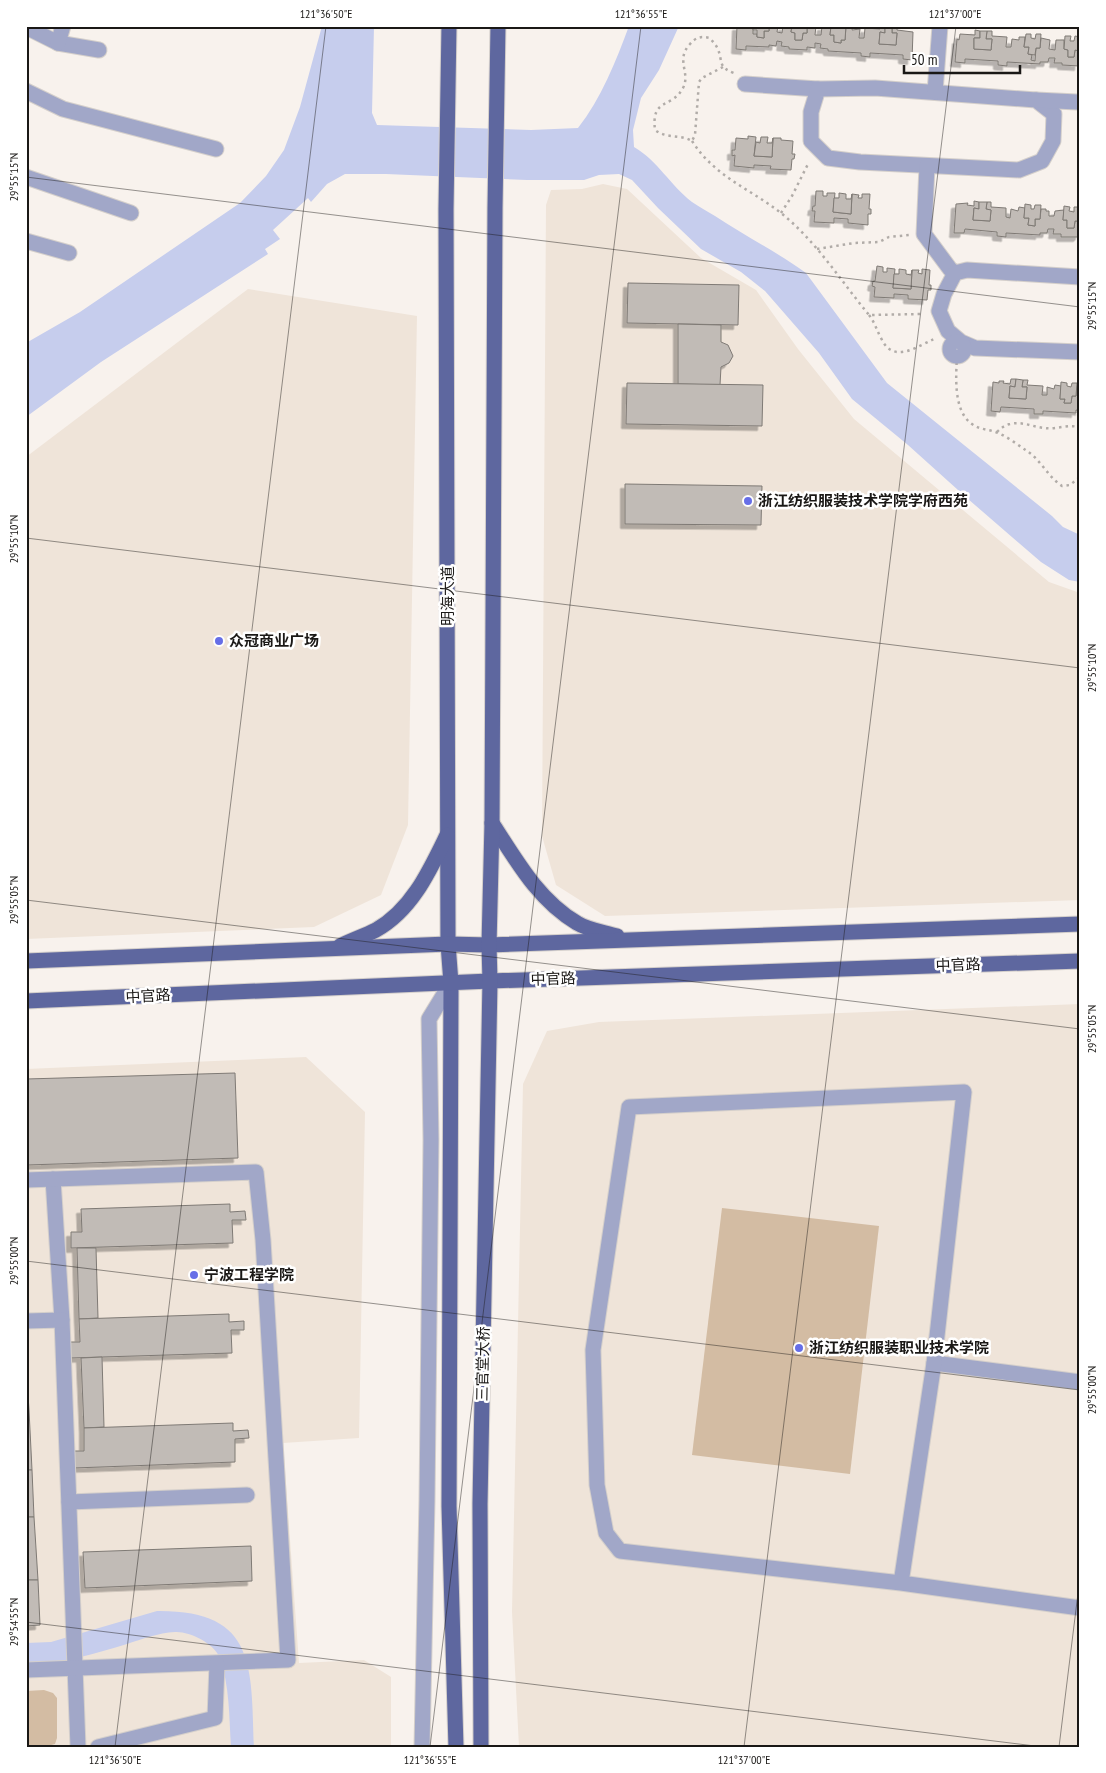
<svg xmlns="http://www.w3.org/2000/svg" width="1106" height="1773" font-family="'PT Sans Narrow','Noto Sans SC',sans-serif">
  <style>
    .built { fill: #efe4d9 }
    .green { fill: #d3bca3 }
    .water { fill: #c6cded }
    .building { fill: #c1bbb6; stroke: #7f7a75; filter: url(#shadow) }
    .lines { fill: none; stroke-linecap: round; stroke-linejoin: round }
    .minor-casing { stroke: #d4cfcb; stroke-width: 17 }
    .major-casing { stroke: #d4cfcb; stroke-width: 17 }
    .path { stroke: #b1aca8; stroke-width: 2.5; stroke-dasharray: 2.5 4; stroke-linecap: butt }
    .minor { stroke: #a1a7c8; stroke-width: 15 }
    .major { stroke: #5e679f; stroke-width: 15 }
    .ticks { fill: none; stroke: #1a1816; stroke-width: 1; stroke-opacity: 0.45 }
    .poi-dot { fill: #666ee7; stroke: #fff; stroke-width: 2 }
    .labels { text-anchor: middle; stroke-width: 5; stroke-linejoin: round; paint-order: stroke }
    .poi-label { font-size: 15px; font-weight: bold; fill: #1a1816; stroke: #fff; text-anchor: start }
    .street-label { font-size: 15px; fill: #1a1816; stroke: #fff }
    .neatline { fill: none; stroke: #1a1816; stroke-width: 2 }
    .ticks-label { font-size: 12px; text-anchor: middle; fill: #1a1816 }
  </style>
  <defs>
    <filter id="shadow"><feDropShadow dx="-4.5" dy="4.5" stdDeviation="0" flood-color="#0004"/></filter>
  </defs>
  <rect width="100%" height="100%" fill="#f8f2ed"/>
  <!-- built -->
  <g class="built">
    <path d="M603 184 627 189 701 258 756 290 798 349 854 419 1049 582 1080 593V900L605 916 556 885 542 836 546 205 551 190 582 189Z"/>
    <path d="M248 289 417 316 408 825 381 895 314 927 26 939V457Z"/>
    <path d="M1080 1004V1747H519L512 1612 523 1084 547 1031 599 1022Z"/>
    <path d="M306 1057 365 1112 359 1438 283 1443 299 1663 364 1660 391 1677V1747H26V1069Z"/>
  </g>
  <!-- green -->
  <g class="green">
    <path d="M722 1208 879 1226 850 1474 692 1455Z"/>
    <path d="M44 1690 53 1693 57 1698V1738L55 1744 44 1747H26V1691Z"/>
  </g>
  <!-- water -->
  <g class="water">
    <path d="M322 26H374L372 113 377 125 531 130 578 128C601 99 616 61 629 26H679L659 70 641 98 633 130 634 147C658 161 670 185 692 202 699 207 707 211 715 216 745 236 777 252 806 273L887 383 1052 516 1063 527 1080 535V582L1069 580 1041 562 968 499 908 445 852 399 819 353 765 291 741 272 701 249 658 208 632 180 619 174 599 175 584 180H527L386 174H345L327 184 311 202 308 198 273 230 280 239 265 249 268 254 101 362 26 417V343L80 312 240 203 266 176 284 150 300 107Z"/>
    <path d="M157 1611C257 1610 251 1667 254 1747H231C229 1717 230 1685 219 1656 213 1643 189 1631 175 1632 158 1633 142 1639 127 1644 94 1654 61 1664 26 1664V1643L51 1642Z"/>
  </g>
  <!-- building -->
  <g class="building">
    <path d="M737 26H753V34H757V37L764 38V31H769V26H778L777 32 782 33 783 26H792L791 32 795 33V40H802L803 33H807V26H816L815 35H821L822 26H831L830 35H834V42L841 43V40H845L846 26H853L852 30 860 29 859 38H864L865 28 880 29V26H885V33L880 32 879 44 896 45 897 33H892V26H897V30L913 32 912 60 903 59V55L870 53V57L861 56V53L828 51V49L820 48 821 44 815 43V48L807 47V50L789 49V47L781 46 782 42 777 41 776 46 769 45V47L746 46V50L736 49Z"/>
    <path d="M753 26H769V31H764V38L757 37V30H753Z"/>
    <path d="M792 26H807V33H803L802 40H795V33L791 32Z"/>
    <path d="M831 26H846L845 40H841V43L834 42V35H830Z"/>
    <path d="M885 26H892V33H897L896 45 879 44 880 32 885 33Z"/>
    <path d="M975 30 980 31V38H974V49L991 50 992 39H986L987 31H992V36L1007 37 1006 47H1011L1012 39 1019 40V37H1025L1024 47H1029L1028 54 1032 55 1031 60 1035 61 1036 48H1040L1041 38 1050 40 1049 49 1055 50 1056 40H1064V49L1068 50V57H1074L1075 50 1079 51 1080 45 1079 66 1062 65V63H1054L1055 58H1049L1048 62H1040V64L1007 62V66L998 65V61L965 59V63L955 62 957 39 959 40 960 34 975 35Z"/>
    <path d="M980 31H987L986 39H992L991 50 974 49V38H980Z"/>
    <path d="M1026 34H1031V38L1035 39 1036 34H1041L1040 48H1036L1035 55 1028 54 1029 47H1024Z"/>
    <path d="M1065 36H1071L1070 41H1074L1075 36 1080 37 1079 51 1075 50 1074 57H1068V50L1064 49Z"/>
    <path d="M748 136 756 137 754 156 772 157 773 138H781V140L793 141 792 154H795L794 159H792L791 170 770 169 771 166 754 165V168L734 166 735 155 732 156V150H735L736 138 748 139Z"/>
    <path d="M761 137H768L767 143H772L773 138 772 157 754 156 756 142 760 143Z"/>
    <path d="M816 191H823V196H827V193H835L833 212 851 214 852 194 859 195 858 198H862V194H870L869 209H871V214H868V225L848 223V219L834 218V223L814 222 815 211H812L813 206H815Z"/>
    <path d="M839 193 846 194V199H851L852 194 851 214 833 212 834 198H839Z"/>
    <path d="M974 201 979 202V209L974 208 973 220 990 221 991 210 986 209 987 202H991V207L1006 208V217L1010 218 1011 209 1018 211 1019 207 1025 208 1024 218H1029L1028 225 1035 226V219H1040L1041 209H1046V211H1049V216H1054L1055 211 1064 210 1063 220H1067V228H1074L1075 221H1079L1080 211V235L1078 237H1061V234H1053L1054 229H1048L1047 233H1040V235L1006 233V237L997 236V232L965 229 964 233H954L956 204 968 203 967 205 974 206Z"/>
    <path d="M979 202H987L986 209 991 210 990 221 973 220 974 208 979 209Z"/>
    <path d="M1025 204 1031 205V209H1034L1035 205H1041L1040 219H1035V226L1028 225 1029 218H1024Z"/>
    <path d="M1064 206 1070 207 1069 211 1074 212V207H1080L1079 221H1075L1074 228H1067V220H1063Z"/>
    <path d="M877 266 883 267V272H887V268L895 269 893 288 911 289 912 270H919L918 273 922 274V269L930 270 929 285H931V290H928L927 300 908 299V295L894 294V298L874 297 875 287 872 286 873 281H875Z"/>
    <path d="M899 269 906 270V274L911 275 912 270 911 289 893 288 894 274H899Z"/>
    <path d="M628 283 739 285 738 325 627 323Z"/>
    <path d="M678 324 721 325V342L728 345 733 356 729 363 721 367 720 385 678 384Z"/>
    <path d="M1011 379H1016L1015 387 1010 386 1009 398 1026 399 1027 387H1022L1023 380H1028L1027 385 1043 386 1042 395H1047V387L1054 389 1055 385 1061 386 1060 399H1065L1064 403H1071L1072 396H1076L1077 386 1080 387V411L1076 410V413L1043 411V414H1034V409L1001 407 1000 412 991 411 993 382 999 383V381H1004L1003 383 1010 384Z"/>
    <path d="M1016 379 1023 380 1022 387H1027L1026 399 1009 398 1010 386 1015 387Z"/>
    <path d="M1061 382 1067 383V386L1071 387 1072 383H1077L1076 396H1072L1071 403H1064L1065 399H1060Z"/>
    <path d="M627 383 763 385 762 426 626 424Z"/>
    <path d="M625 484 762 486 761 525 625 524Z"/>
    <path d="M235 1073 238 1158 27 1165 26 1079Z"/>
    <path d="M230 1204V1212L245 1211 246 1220H232L233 1243 71 1248V1232H82L81 1209Z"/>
    <path d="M77 1248H96L98 1318 79 1319Z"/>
    <path d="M229 1314V1322L244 1321V1330H231L232 1353 70 1358 69 1342H80L79 1319Z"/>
    <path d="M102 1357 104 1427 84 1428 81 1358Z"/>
    <path d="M26 1364 29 1410H26Z"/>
    <path d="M26 1410H29L32 1470H26Z"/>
    <path d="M233 1423V1431L248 1430 249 1438 235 1439V1462L74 1468 73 1451H84V1428Z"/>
    <path d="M26 1470H32L34 1517H26Z"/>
    <path d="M26 1517H34L38 1580H26Z"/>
    <path d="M251 1546 252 1581 85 1588 83 1552Z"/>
    <path d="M26 1580H38L40 1625 26 1626Z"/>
  </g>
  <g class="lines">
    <defs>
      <g id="minor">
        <path d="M26 27 58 43 99 50"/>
        <path d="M58 43 63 26"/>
        <path d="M745 84 818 89"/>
        <path d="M875 88 1036 100 1054 114 1053 141 1042 161 1019 170 860 162 828 158 811 141V112L818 89Z"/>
        <path d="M26 91 63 109 216 149"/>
        <path d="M935 92 940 26"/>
        <path d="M1036 100 1077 102"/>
        <path d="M927 166 924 234 950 269 955 273"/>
        <path d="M26 177 131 213"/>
        <path d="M26 241 69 253"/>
        <path d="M1080 277 967 270 955 273 944 294 939 311 948 331 961 342 975 348 1080 352"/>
        <circle cx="957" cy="349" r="7"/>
        <path d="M53 1179 62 1320 78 1747"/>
        <path d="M26 1180 256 1172 263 1240 288 1660 26 1670"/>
        <path d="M26 1321 62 1320"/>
        <path d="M934 1363 1080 1382"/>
        <path d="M69 1502 247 1495"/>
        <path d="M901 1583 934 1363 964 1092 629 1107 593 1350 597 1485 606 1533 620 1551 901 1583 1080 1608"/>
        <path d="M98 1747 215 1718 217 1664"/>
        <path d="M422 1747 427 1500 431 1140 429 1019 451 983"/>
      </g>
      <g id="major">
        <path d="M449 26 446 209 448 944 451 983 449 1506 456 1747"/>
        <path d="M492 823C516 860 538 900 577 923 588 930 604 932 617 936"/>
        <path d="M340 946C352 940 364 936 376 930 412 910 430 870 447 835"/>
        <path d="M26 961 448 944 489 945 1080 924"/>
        <path d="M26 1001 490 981 1080 961"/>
        <path d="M481 1747 480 1504 490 981 489 945 492 823 495 208 498 26"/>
      </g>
    </defs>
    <!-- minor casing -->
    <use href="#minor" class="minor-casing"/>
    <!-- major casing -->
    <use href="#major" class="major-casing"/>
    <!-- path -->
    <g class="path">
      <path d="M723 67 702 78 699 82 695 135 692 141C680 134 667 139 655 130 651 97 672 109 683 88 691 73 675 60 690 44 696 37 701 36 710 38 713 42 716 45 718 49 723 63 718 67 734 73"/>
      <path d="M692 141C715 177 749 188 781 213 816 241 841 281 869 315L924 314"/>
      <path d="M781 213 792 196 809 162"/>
      <path d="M817 249 854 243 879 242 889 237 909 235"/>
      <path d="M869 315C875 323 877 331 882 340 894 364 918 346 934 339"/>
      <path d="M957 356C956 376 953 411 972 424 980 430 989 429 998 433 1008 437 1018 445 1027 451 1041 460 1048 477 1062 486L1070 485 1080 477"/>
      <path d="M997 432C1001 428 1005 425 1010 424 1022 421 1033 427 1045 428 1056 430 1070 423 1080 428"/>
    </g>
    <!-- minor -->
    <use href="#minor" class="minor"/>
    <!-- major -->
    <use href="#major" class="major"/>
  </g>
  <!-- ticks -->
  <path class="ticks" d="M26 177 1080 307M26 538 1080 668M26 900 1080 1029M26 1261 1080 1390M26 1622 1043 1747M115 1747 326 26M430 1747 641 26M744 1747 956 26M1059 1747 1080 1577"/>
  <!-- markers -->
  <g class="poi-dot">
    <circle cx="748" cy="501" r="5"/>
    <circle cx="219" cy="641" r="5"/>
    <circle cx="194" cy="1275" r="5"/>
    <circle cx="799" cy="1348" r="5"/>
  </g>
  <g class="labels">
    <!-- poi labels -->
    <g class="poi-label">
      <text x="758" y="506">浙江纺织服装技术学院学府西苑</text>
      <text x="229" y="646">众冠商业广场</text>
      <text x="204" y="1280">宁波工程学院</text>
      <text x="809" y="1353">浙江纺织服装职业技术学院</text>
    </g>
    <!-- street labels -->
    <g class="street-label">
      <text transform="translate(448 596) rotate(-90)" y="5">明海大道</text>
      <text transform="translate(958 965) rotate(-2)" y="5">中官路</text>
      <text transform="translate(553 979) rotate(-2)" y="5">中官路</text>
      <text transform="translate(148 996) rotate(-3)" y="5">中官路</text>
      <text transform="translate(483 1364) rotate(-89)" y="5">三官堂大桥</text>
    </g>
  </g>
  <!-- border -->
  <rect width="1106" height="1773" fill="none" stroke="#ffffff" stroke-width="55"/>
  <!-- scale -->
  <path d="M904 65v8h116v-8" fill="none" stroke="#1a1816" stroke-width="2.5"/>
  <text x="911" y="65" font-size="15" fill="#1a1816" stroke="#ffffff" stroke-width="4" paint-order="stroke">50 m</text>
  <rect x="28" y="28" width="1050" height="1718" class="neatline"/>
  <g class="ticks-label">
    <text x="326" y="18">121°36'50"E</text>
    <text x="641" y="18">121°36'55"E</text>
    <text x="955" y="18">121°37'00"E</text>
    <text transform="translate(14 177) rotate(-90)" y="4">29°55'15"N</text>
    <text transform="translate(1092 306) rotate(-90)" y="4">29°55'15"N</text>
    <text transform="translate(14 539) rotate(-90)" y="4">29°55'10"N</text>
    <text transform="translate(1092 668) rotate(-90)" y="4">29°55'10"N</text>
    <text transform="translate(14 900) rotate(-90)" y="4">29°55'05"N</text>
    <text transform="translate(1092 1029) rotate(-90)" y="4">29°55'05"N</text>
    <text transform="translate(14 1261) rotate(-90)" y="4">29°55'00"N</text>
    <text transform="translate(1092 1390) rotate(-90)" y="4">29°55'00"N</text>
    <text transform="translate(14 1622) rotate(-90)" y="4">29°54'55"N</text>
    <text x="115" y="1764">121°36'50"E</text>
    <text x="430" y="1764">121°36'55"E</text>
    <text x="744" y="1764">121°37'00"E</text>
  </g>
</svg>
